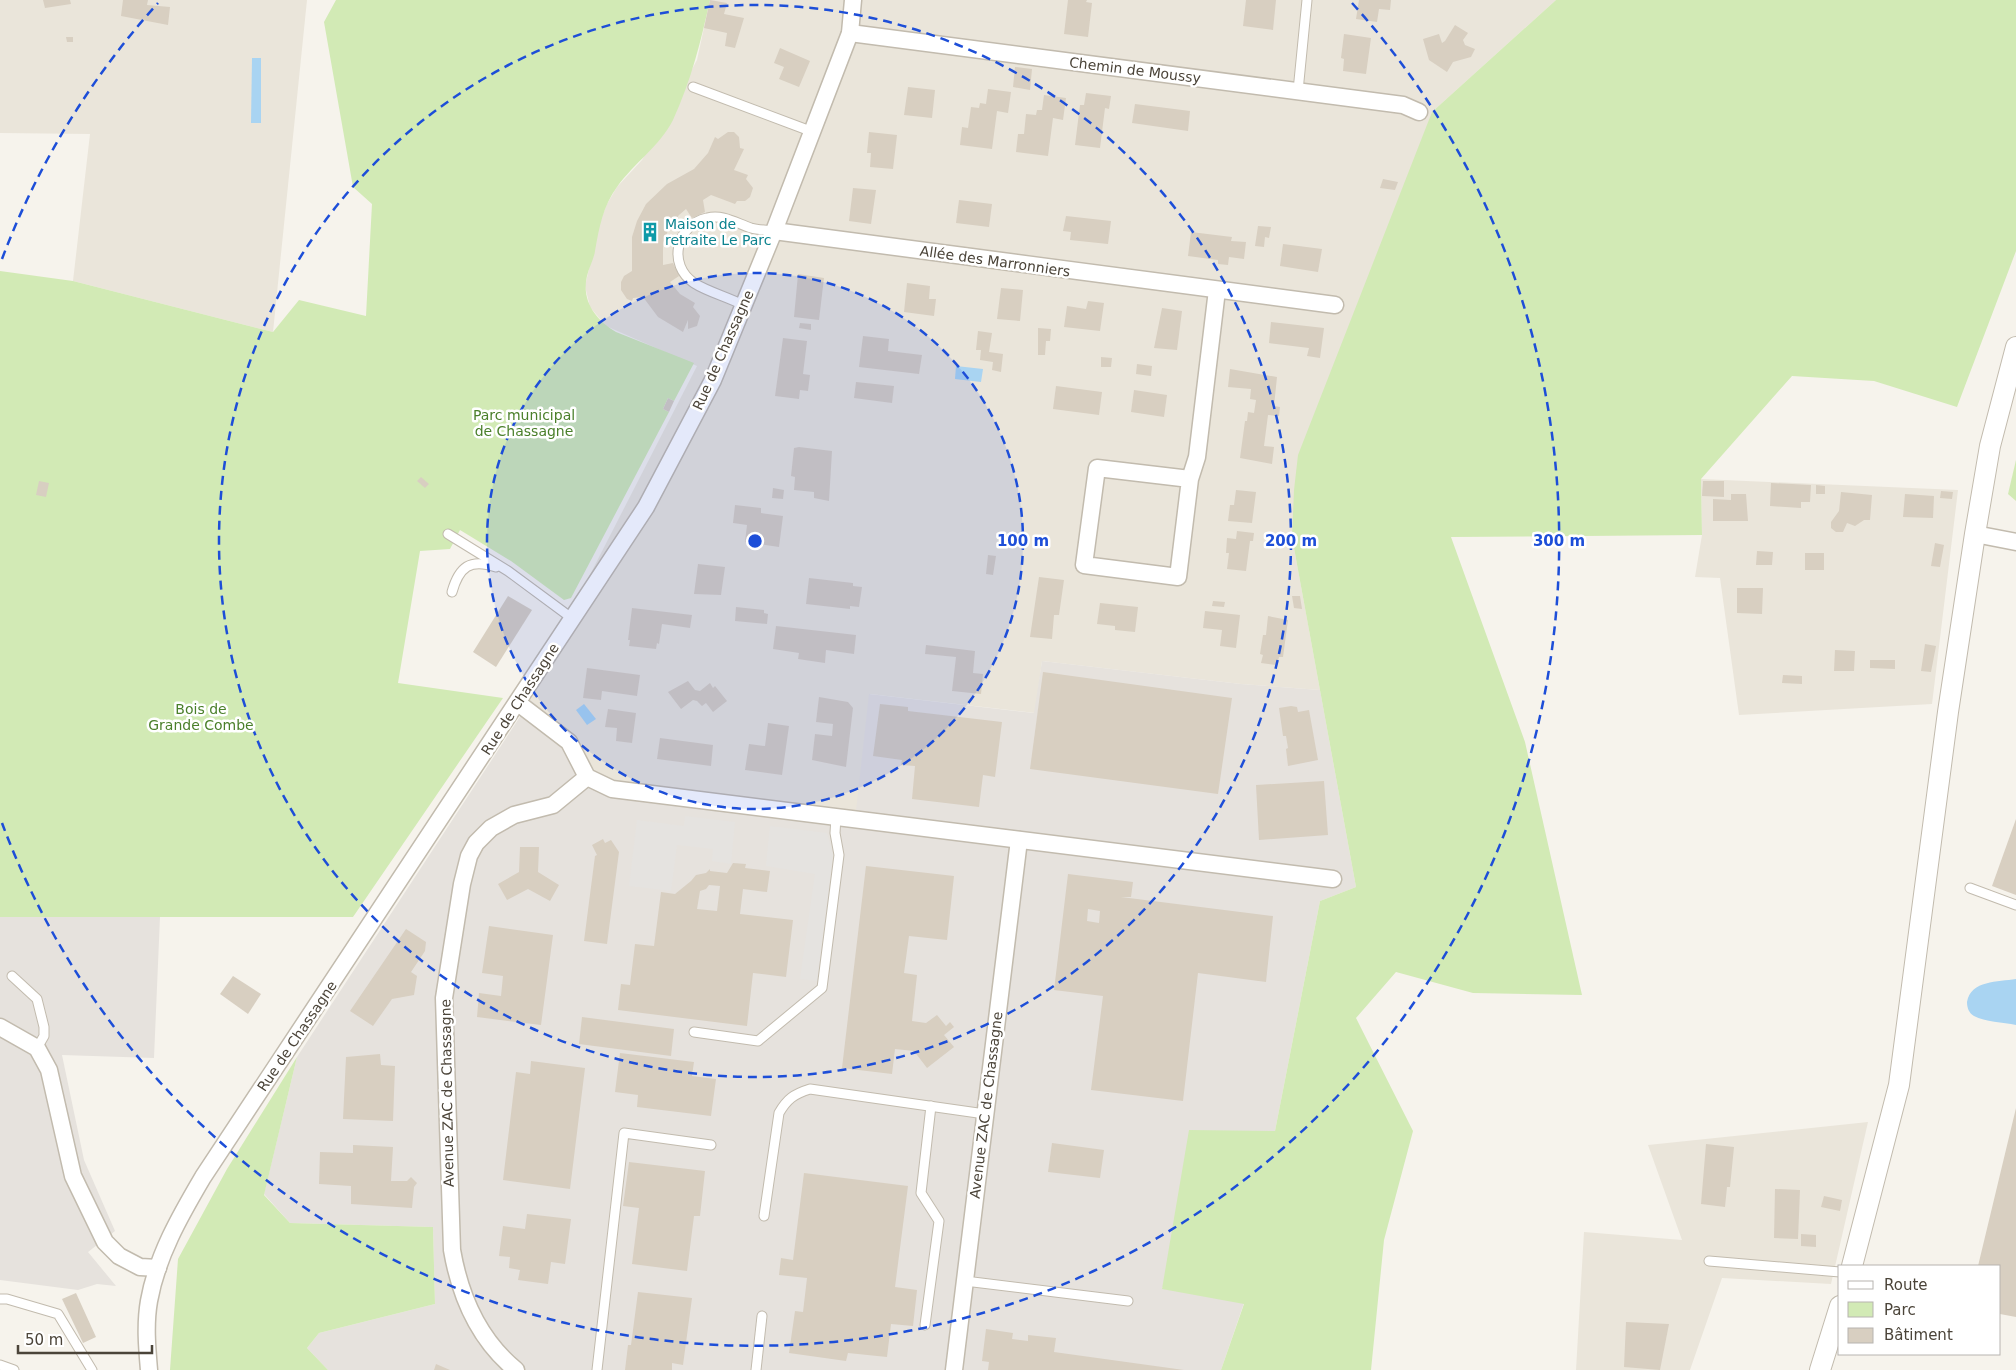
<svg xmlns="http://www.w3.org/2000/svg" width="2016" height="1370" font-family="'DejaVu Sans',sans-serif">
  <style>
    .residential { fill: #eae5da }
    .industrial { fill: #e6e2dd }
    .green { fill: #d2eab5 }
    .parking { fill: #e5e3e0 }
    .water { fill: #a9d4f2 }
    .building { fill: #d8cfc1; fill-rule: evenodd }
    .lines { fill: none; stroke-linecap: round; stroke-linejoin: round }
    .service-casing { stroke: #c2bbae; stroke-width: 11 }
    .minor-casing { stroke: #c2bbae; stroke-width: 19 }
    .tertiary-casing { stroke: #c2bbae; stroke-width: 22 }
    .service { stroke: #fff; stroke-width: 9 }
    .minor { stroke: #fff; stroke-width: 16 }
    .tertiary { stroke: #fff; stroke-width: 20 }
    .ring { fill: none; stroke: #1d4ed8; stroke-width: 2.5; stroke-dasharray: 9 6 }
    .labels { text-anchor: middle; stroke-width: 5; stroke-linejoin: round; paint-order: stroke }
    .street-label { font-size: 14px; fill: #4b4439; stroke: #fff }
    .culture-label { font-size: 14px; fill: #0d838f; stroke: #fff; text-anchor: start }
    .park-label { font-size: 14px; fill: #4a7f2a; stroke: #fff }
    .centre { fill: #1d4ed8; stroke: #fff; stroke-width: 2.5 }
    .ring-label { font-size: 15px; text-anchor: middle; font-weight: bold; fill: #1d4ed8; stroke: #fff; stroke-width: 5; stroke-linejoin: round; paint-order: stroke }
  </style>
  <rect width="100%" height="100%" fill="#f6f3ec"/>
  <!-- residential -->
  <g class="residential">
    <path d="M0 0H307L273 332 73 281 90 134 0 133Z"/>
    <path d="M710 0H1556L1432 112 1292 537 1320 690 1241 684 1042 661 1035 713 870 694 857 811 601 780 585 763 572 736 517 690 577 600 697 366 606 326 590 307 585 286 600 222 607 204 617 187 642 160 697 60Z"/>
    <path d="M1701 479 1958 490 1932 704 1739 715 1720 578 1695 577 1702 535Z"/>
    <path d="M1868 1122 1831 1284 1722 1278 1690 1370H1576L1584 1232 1682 1240 1648 1145Z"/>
  </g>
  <!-- industrial -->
  <g class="industrial">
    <path d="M1042 661 1241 684 1320 690 1356 887 1320 901 1275 1131 1162 1288 1244 1303 1221 1370H328L307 1348 319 1333 435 1304 433 1227 290 1223 264 1194 297 1057 531 700 572 736 585 763 601 780 856 811 869 694 1034 713Z"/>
    <path d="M0 917H160L154 1058 62 1055 84 1160 115 1231 88 1252 116 1286 97 1284 78 1290 0 1280Z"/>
  </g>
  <!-- green -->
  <g class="green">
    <path d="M336 0H710C701 41 691 81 673 120 660 146 634 163 617 187 603 206 599 228 595 251 594 259 589 267 587 276 581 301 596 320 616 332L694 363 674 401 668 398 663 409 669 412 571 598 564 600 511 561 460 530 450 549 420 551 398 683 503 698 353 917H0V271L73 281 273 332 299 300 366 316 372 204 353 187 324 22Z"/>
    <path d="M1556 0H2016V251L1957 407 1874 381 1792 376 1701 479 1702 535 1451 537 1525 742 1582 995 1473 993 1396 972 1356 1018 1413 1131 1384 1240 1371 1370H1221L1244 1304 1162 1289 1189 1130 1275 1131 1320 901 1356 887 1292 537 1294 490 1298 455 1432 112Z"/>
    <path d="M2016 460V501L2008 494Z"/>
    <path d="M297 1057 264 1195 290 1223 433 1227 435 1304 319 1333 307 1348 328 1370H170L178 1259 227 1169Z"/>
  </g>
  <!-- parking -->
  <g class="parking">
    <path d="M685 816 735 822 731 864 712 861 713 849 677 845 671 891 629 886 637 820 684 826Z"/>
    <path d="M770 826 827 833 833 854 817 981 800 979 815 874 766 866Z"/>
  </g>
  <!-- water -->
  <g class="water">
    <path d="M252 58H261V123H251Z"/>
    <path d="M956 366 983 369 981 382 955 379Z"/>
    <path d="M584 704 596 719 587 725 576 710Z"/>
    <path d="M2016 979V1025C2003 1022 1985 1022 1974 1016 1969 1013 1967 1008 1967 1002 1971 980 1998 982 2016 979Z"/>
  </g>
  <!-- building -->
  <g class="building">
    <path d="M43 0H70L71 4 45 8Z"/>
    <path d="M123 0H148L147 5 170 7 168 25 121 16Z"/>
    <path d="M710 0 727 3 724 14 744 18 735 48 725 46 727 33 704 28Z"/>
    <path d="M1068 0H1087L1086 2 1092 3 1088 37 1064 34Z"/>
    <path d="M1246 0H1276L1273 30 1243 26Z"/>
    <path d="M1359 0H1391L1390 10 1379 9 1377 22 1356 19Z"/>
    <path d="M1455 25 1468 33 1463 40 1465 45 1475 49 1471 57 1453 62 1447 72 1429 60 1423 39 1439 34 1442 43 1445 41Z"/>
    <path d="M1344 34 1371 38 1366 74 1343 71 1344 59 1341 58Z"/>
    <path d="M66 37H73V42H67Z"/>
    <path d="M780 48 810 61 799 87 779 79 784 67 774 63Z"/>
    <path d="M1015 67 1032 69 1030 90 1013 87Z"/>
    <path d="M908 87 935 90 932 118 904 115Z"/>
    <path d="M988 89 1011 92 1008 113 997 111 992 149 960 145 962 127 968 128 971 107 979 108 980 103 986 104Z"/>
    <path d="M1086 93 1111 96 1109 109 1105 108 1100 148 1075 145 1080 105H1084Z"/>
    <path d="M1044 95 1066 98 1063 120 1053 118 1048 156 1016 152 1018 134H1024L1026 114 1036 115 1037 110H1042Z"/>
    <path d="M1135 104 1190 111 1188 131 1132 123Z"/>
    <path d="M728 132H734L739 137 740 148 744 149 734 170 748 175 746 179 753 188 750 197 745 201H737L735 204 711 195 703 200 705 212 692 218 686 209 679 215 669 228 663 243V265L673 263 679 276 670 282 680 294 695 303 693 307 700 316 697 326 688 329V320L683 332 658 317 643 297 633 298 632 301 627 299 621 290V282L624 276 632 271V237L637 221 646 204 667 184 694 169 708 153 715 137 718 139Z"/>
    <path d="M869 132 897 135 893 169 870 167 871 153H867Z"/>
    <path d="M1383 179 1398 182 1395 190 1380 188Z"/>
    <path d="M853 188 876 190 871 224 849 221Z"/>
    <path d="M959 200 992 204 989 227 956 223Z"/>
    <path d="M1066 216 1111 221 1108 244 1070 240 1071 232 1063 231Z"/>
    <path d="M1258 226 1271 227 1269 238 1265 237 1264 247 1255 246Z"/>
    <path d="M1191 232 1232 237 1231 241 1246 242 1244 259 1229 257 1228 265 1218 264V260L1188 256Z"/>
    <path d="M1283 244 1322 249 1318 272 1280 266Z"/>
    <path d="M798 274 824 278 819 320 794 317Z"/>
    <path d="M907 283 930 286 929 299H936L934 316 904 312Z"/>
    <path d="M1001 288 1023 290 1020 321 997 319Z"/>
    <path d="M1088 301 1104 303 1100 331 1064 327 1067 306 1086 309Z"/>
    <path d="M1162 308 1182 311 1177 350 1154 348Z"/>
    <path d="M1271 322 1324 328 1320 358 1307 356 1309 348 1269 343Z"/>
    <path d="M800 323 811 324V330L799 328Z"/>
    <path d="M1038 328 1051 329 1050 341H1046L1045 355H1038Z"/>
    <path d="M978 331 992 333 989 352 1003 354 1001 372 992 370 993 362 980 360 981 350H976Z"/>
    <path d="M863 336 889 339 888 351 922 355 919 374 859 367Z"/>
    <path d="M783 338 807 341 803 374 810 375 808 391 800 390 799 399 775 396Z"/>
    <path d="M1101 357 1112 358 1111 367H1101Z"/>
    <path d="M1137 364 1152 366 1151 376 1136 374Z"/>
    <path d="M1230 369 1277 377 1274 406 1280 407 1279 416 1268 415 1264 446 1274 447 1272 464 1240 458 1245 421H1247L1248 412 1254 413 1256 400 1250 399 1251 389 1228 387Z"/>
    <path d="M856 382 894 386 892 403 854 398Z"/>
    <path d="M1056 386 1102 392 1099 415 1053 409Z"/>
    <path d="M1134 390 1167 395 1164 417 1131 412Z"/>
    <path d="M668 398 674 401 669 412 663 409Z"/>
    <path d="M799 447 832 451 829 501 814 498V492L794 490 795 477 791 476 794 448Z"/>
    <path d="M421 477 429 484 425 488 417 481Z"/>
    <path d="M39 481 49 483 46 497 36 495Z"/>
    <path d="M1703 481H1724V497L1702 496Z"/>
    <path d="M1771 483 1811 485 1810 502H1801V508L1770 506Z"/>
    <path d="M1816 485 1825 486V494H1816Z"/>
    <path d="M773 488 784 490 783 499 772 498Z"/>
    <path d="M1236 490 1256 492 1252 523 1228 521 1230 505H1234Z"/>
    <path d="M1941 491 1953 492 1952 499 1940 498Z"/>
    <path d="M1841 492 1872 495 1870 520H1864L1855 526 1847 523 1843 532H1836L1831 528V522L1839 511Z"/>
    <path d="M1731 494H1746L1748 521H1713V499L1731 500Z"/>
    <path d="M1905 494 1934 496 1933 518 1903 517Z"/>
    <path d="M735 505 761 508V513L783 516 779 547 745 542 747 525 733 523Z"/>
    <path d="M1237 531 1254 533 1253 541H1250L1246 571 1227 569 1229 553H1226L1227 538 1236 539Z"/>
    <path d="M1935 543 1944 545 1940 567 1931 566Z"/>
    <path d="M1757 551 1773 552 1772 565H1756Z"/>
    <rect x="1805" y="553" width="19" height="17"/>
    <path d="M988 555 996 556 993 575 986 574Z"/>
    <path d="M698 564 725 567 721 595 694 594Z"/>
    <path d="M1039 577 1064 580 1059 615H1054L1052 639 1030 637Z"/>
    <path d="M809 578 853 583V586L862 587 859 607 850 606V609L806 604Z"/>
    <path d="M1737 588H1763L1762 614 1737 613Z"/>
    <path d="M508 596 532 610 496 667 473 652Z"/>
    <path d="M1292 596H1300L1302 609 1294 608Z"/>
    <path d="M1213 601 1225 602 1224 607 1212 606Z"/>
    <path d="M1100 603 1138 607 1135 632 1115 630V626L1097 624Z"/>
    <path d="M736 607 764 610V613L768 614 767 624 735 621Z"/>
    <path d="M632 608 692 615 690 628 662 624 659 644 657 643 656 649 629 646 630 640H628Z"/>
    <path d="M1205 611 1240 615 1236 648 1220 646 1222 630 1203 628Z"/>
    <path d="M1268 616 1288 620 1283 657H1279L1277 665 1261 663 1263 655 1260 654 1263 635H1266Z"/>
    <path d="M776 626 856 635 854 654 826 650 825 663 798 659 799 653 773 649Z"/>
    <path d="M1925 644 1936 646 1931 672 1921 671Z"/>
    <path d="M926 645 975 651 973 673 983 674 981 694 952 691 956 657 925 654Z"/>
    <path d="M1835 650 1855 651 1854 671H1834Z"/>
    <path d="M1870 660H1895V669L1870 668Z"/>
    <path d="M587 668 640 675 637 696 602 691 601 700 583 698Z"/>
    <path d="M1043 672 1232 698 1218 794 1030 769Z"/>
    <path d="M1783 675 1802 676V684L1782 683Z"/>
    <path d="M688 681 695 690 700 691 710 683 713 688 715 686 727 701 713 712 706 703 702 706 697 701 693 700 681 709 668 692Z"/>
    <path d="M819 697 848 702 853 708 846 767 812 760 815 734 832 736 833 724 816 722Z"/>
    <path d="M880 704 908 707V711L1002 722 995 777 983 775 979 807 912 799 915 766 901 765 902 760 873 756Z"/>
    <path d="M1291 706 1297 707 1298 712 1309 710 1318 760 1288 766 1286 749 1288 748 1286 736H1283L1279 708Z"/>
    <path d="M608 709 636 713 632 743 616 741 617 728 605 727Z"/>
    <path d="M768 723 789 726 782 775 745 770 749 744 765 746Z"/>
    <path d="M660 738 713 745 711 766 657 759Z"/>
    <path d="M1324 781 1328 835 1259 840 1256 785Z"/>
    <path d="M2016 819V895L1992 886Z"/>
    <path d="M603 839 605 843 611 840 619 852 607 944 584 941 595 856 597 855 592 845Z"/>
    <path d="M520 847H539L538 872 559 885 550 901 528 889 507 900 498 884 519 872Z"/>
    <path d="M733 863 746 864 745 868 770 871 767 892 743 889 740 914 793 920 786 977 753 973 747 1026 618 1010 621 984 630 985 635 944 654 946 661 892 675 894 691 881 696 875 706 873 710 869V871L727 873ZM709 885 720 886 717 911 697 909 700 891 706 889Z"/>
    <path d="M866 866 954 876 947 940 909 936 904 973 917 975 912 1021 926 1023 937 1015 946 1026 950 1022 954 1027 944 1035 954 1047 927 1068 914 1051 895 1049 892 1074 842 1068Z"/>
    <path d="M1068 874 1133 882 1131 897H1121L1273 916 1266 982 1198 973 1183 1101 1091 1090 1103 996 1054 990ZM1088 909 1100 911 1099 923 1087 921Z"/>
    <path d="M489 926 553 935 541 1025 477 1017 479 993 501 996 503 976 482 973Z"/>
    <path d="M406 929 426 942 425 951 411 972 417 976 414 995 392 999 373 1026 350 1011Z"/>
    <path d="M233 976 261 994 248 1014 220 994Z"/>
    <path d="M582 1017 674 1029 671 1056 579 1044Z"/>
    <path d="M620 1053 694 1062 692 1076 716 1079 711 1116 637 1107 638 1095 615 1092Z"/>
    <path d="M380 1054 381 1065 395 1066 393 1121 343 1119 346 1057Z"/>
    <path d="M531 1061 585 1068 570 1189 503 1180 516 1072 530 1074Z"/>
    <path d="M2016 1108V1317L2000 1314V1266H1978Z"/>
    <path d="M1052 1143 1104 1150 1100 1178 1048 1172Z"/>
    <path d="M1706 1144 1734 1147 1730 1187H1727L1725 1207 1701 1204Z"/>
    <path d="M353 1145 393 1147 391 1181H407L411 1177 417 1183 414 1187 412 1208 351 1204V1186L319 1184 320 1152 353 1153Z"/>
    <path d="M629 1162 705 1171 700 1216H694L687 1271 632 1264 639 1208 623 1206Z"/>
    <path d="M804 1173 908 1186 895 1287 917 1290 913 1326 891 1324 887 1357 848 1353 846 1361 789 1353 795 1311 803 1312 807 1278 779 1275 781 1258 793 1260Z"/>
    <path d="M1775 1189 1800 1190 1798 1239 1774 1238Z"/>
    <path d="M1824 1196 1842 1200 1840 1211 1821 1207Z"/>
    <path d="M527 1214 571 1219 565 1264 551 1262 548 1284 518 1280 520 1270 509 1268 510 1257 499 1256 503 1226 525 1229Z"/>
    <path d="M1801 1234 1816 1235V1247L1801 1246Z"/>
    <path d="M638 1292 692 1298 683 1365 672 1363V1370H625L628 1345H631Z"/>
    <path d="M76 1293 96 1337 83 1343 62 1299Z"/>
    <path d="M1626 1322 1669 1324 1660 1370 1624 1367Z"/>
    <path d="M986 1329 1013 1333 1012 1339 1028 1341V1335L1056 1338 1054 1352 1184 1370H988L989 1362 982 1361Z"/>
    <path d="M436 1364 450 1370H434Z"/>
  </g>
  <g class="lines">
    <defs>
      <g id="service">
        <path d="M693 87 813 132"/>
        <path d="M1298 91 1307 0"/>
        <path d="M743 305C728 297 708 292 694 283 667 265 676 225 707 218 723 214 736 223 751 228 758 230 766 230 774 231"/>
        <path d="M448 534 508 571 573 619"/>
        <path d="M452 592C459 567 470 558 496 567"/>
        <path d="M1970 888 2016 905"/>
        <path d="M12 976 37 999 44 1027V1036L37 1048"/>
        <path d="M694 1032 758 1041 822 988 839 855 835 833 836 817"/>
        <path d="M764 1216 779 1113C787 1099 794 1094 810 1089L985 1114"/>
        <path d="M1709 1261 1840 1272"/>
        <path d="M965 1281 1128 1301"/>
        <path d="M0 1299H7L58 1314 92 1370"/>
        <path d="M925 1325 939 1221 921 1193 931 1106"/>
        <path d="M0 1365 14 1370"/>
        <path d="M597 1370 624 1133 711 1145"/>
        <path d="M756 1370 762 1316"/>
      </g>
      <g id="minor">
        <path d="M850 33 1403 105 1419 112"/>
        <path d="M774 231 1335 305"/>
        <path d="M1190 479 1097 468 1084 565 1178 577 1190 479 1197 457 1217 290"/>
        <path d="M1975 534 2016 542"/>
        <path d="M518 703 569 742 587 777 612 789 1333 879"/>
        <path d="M0 1027 37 1048 49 1070 73 1176 105 1242 119 1256 140 1267 158 1268"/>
        <path d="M149 1370C147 1347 145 1324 149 1301 157 1256 180 1216 203 1177L646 507 713 380 774 231 850 33 853 0"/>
        <path d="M516 1370C478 1339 460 1296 452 1250L444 998 462 884 469 856 476 843 491 828 514 815 553 805 587 777"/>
        <path d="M954 1370 1019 840"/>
      </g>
      <g id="tertiary">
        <path d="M1852 1266 1899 1085 1948 712 1975 534 1990 446 2016 347"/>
        <path d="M1820 1370 1840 1306"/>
      </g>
    </defs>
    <!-- service casing -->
    <use href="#service" class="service-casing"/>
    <!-- minor casing -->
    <use href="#minor" class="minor-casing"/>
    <!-- tertiary casing -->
    <use href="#tertiary" class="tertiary-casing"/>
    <!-- service -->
    <use href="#service" class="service"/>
    <!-- minor -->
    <use href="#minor" class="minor"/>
    <!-- tertiary -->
    <use href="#tertiary" class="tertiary"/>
  </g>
  <!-- distance rings -->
  <circle cx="755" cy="541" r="268" fill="#1d4ed8" fill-opacity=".12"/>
  <g class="ring">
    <circle cx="755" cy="541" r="268"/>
    <circle cx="755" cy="541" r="536"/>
    <path d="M2 259A804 804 0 0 1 158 3M1352 3A804 804 0 1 1 2 823"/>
  </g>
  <!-- icons -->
  <defs>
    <symbol id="building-bare" viewBox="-9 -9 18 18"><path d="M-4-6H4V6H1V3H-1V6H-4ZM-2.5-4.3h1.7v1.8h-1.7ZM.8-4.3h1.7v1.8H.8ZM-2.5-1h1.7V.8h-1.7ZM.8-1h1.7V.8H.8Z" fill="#0f9aa8" stroke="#fff" stroke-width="2.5" paint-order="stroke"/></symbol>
  </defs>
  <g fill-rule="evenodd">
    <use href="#building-bare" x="636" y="218" width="28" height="28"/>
  </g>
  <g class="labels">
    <!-- street labels -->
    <g class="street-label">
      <text transform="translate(1135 70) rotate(7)" y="5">Chemin de Moussy</text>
      <text transform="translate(995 261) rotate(8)" y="5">Allée des Marronniers</text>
      <text transform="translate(723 350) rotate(-66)" y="5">Rue de Chassagne</text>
      <text transform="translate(520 699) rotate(-57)" y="5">Rue de Chassagne</text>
      <text transform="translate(297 1036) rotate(-56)" y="5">Rue de Chassagne</text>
      <text transform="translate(447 1093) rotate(-91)" y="5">Avenue ZAC de Chassagne</text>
      <text transform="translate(986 1105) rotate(-83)" y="5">Avenue ZAC de Chassagne</text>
    </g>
    <!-- culture labels -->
    <g class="culture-label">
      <text x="665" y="229">Maison de<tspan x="665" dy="16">retraite Le Parc</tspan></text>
    </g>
    <!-- park labels -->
    <g class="park-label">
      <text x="524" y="420">Parc municipal<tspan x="524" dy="16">de Chassagne</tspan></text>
      <text x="201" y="714">Bois de<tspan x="201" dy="16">Grande Combe</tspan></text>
    </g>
  </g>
  <circle cx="755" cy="541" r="8" class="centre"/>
  <g class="ring-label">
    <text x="1023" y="546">100 m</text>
    <text x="1291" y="546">200 m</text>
    <text x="1559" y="546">300 m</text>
  </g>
  <!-- legend -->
  <rect x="1838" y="1265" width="162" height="90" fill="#ffffff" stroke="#b7b4b0"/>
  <rect x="1848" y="1281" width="25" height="8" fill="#ffffff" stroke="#b7b4b0"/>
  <text x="1884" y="1290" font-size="15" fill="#4b4439">Route</text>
  <rect x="1848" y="1302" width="25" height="15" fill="#d2eab5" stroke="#b7b4b0"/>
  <text x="1884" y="1315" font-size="15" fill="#4b4439">Parc</text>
  <rect x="1848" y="1328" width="25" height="15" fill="#d8cfc1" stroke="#b7b4b0"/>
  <text x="1884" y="1340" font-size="15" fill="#4b4439">Bâtiment</text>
  <!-- scale -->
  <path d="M18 1345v8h134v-8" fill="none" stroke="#4b4439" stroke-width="2.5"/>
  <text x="25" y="1345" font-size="15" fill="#4b4439" stroke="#ffffff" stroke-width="4" paint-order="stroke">50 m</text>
</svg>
